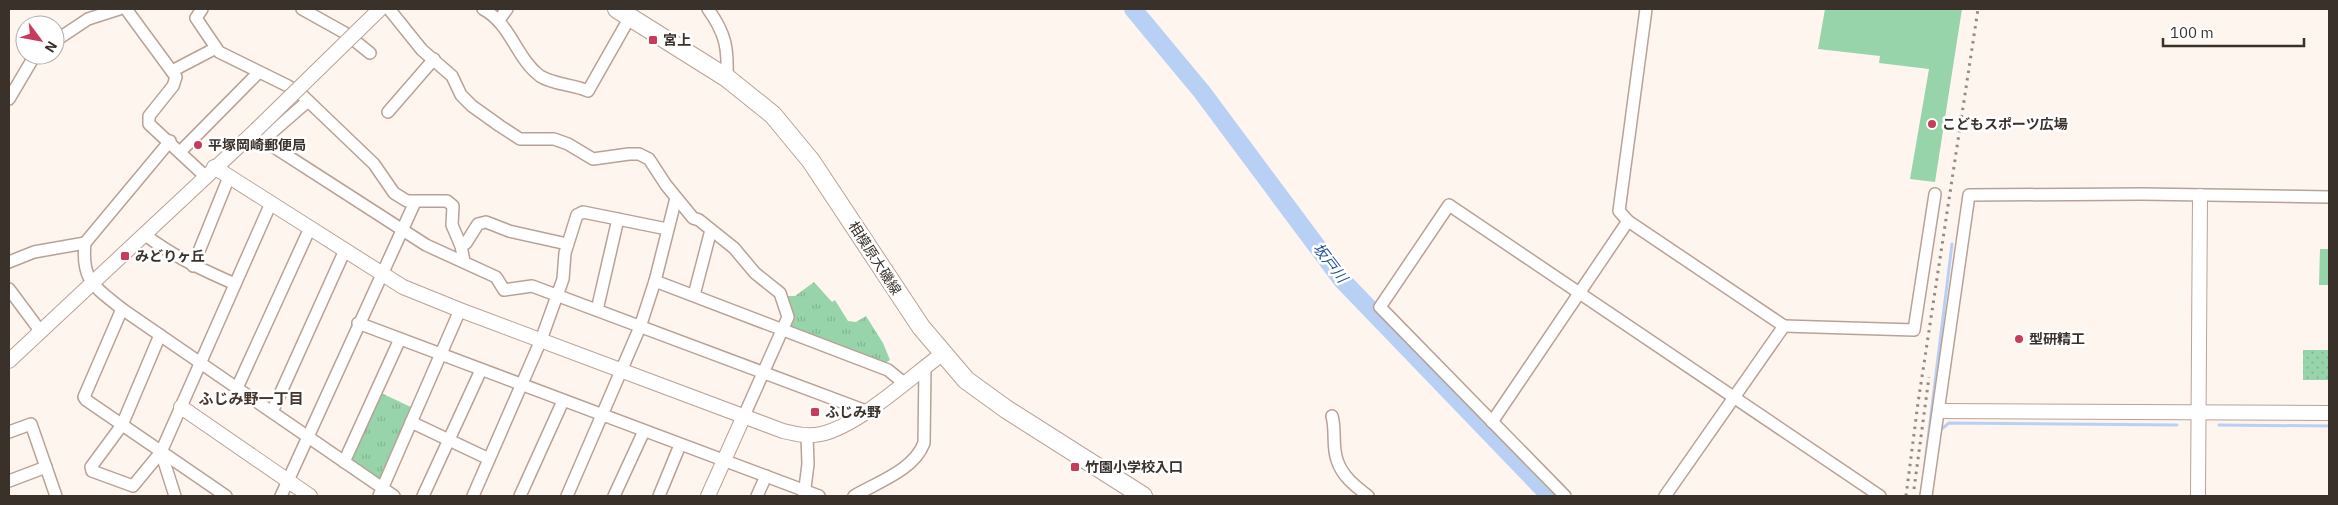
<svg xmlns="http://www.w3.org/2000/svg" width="2338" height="505" font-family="'IBM Plex Sans','Noto Sans JP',sans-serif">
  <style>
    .grass { fill: url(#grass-tufts) }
    .garden { fill: url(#garden-dots) }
    .pitch { fill: #97d4a9 }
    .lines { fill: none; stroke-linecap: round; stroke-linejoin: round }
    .stream { stroke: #b9d0f5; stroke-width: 3 }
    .river { stroke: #b9d0f5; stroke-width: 18 }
    .minor-casing { stroke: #b9a295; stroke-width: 14 }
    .tertiary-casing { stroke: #b9a295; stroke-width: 16 }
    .primary-casing { stroke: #b9a295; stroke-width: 20 }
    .minor { stroke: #fff; stroke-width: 11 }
    .tertiary { stroke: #fff; stroke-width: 14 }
    .primary { stroke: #fff; stroke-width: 18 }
    .rail { stroke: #948a84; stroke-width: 3; stroke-dasharray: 2.5 5; stroke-linecap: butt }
    .tertiary-bridge-casing { stroke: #b9a295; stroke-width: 16; stroke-linecap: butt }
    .tertiary-bridge { stroke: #fff; stroke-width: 14 }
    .poi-dot { fill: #c93a5c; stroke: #fff; stroke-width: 2 }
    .labels { text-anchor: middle; stroke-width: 5; stroke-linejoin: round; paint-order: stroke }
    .poi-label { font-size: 14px; font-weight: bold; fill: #3a312b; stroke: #fff; text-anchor: start }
    .street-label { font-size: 14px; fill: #3a312b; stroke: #fff }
    .water-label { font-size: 15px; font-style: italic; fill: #29549b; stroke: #fff }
    .neighbourhood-label { font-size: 15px; font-weight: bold; fill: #48352a; stroke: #fff }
  </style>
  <defs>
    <pattern id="grass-tufts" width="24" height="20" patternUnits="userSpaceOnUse" patternTransform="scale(1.25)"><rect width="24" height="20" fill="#97d4a9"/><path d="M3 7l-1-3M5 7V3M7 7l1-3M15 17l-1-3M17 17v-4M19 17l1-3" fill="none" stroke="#83b692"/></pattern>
    <pattern id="garden-dots" width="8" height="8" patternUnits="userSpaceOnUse" patternTransform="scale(1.25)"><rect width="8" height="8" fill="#97d4a9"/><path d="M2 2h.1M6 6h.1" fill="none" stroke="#83b692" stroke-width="1.8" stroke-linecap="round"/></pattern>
  </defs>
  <rect width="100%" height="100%" fill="#fff5ef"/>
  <!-- grass -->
  <g class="grass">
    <path d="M814 282 832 302 835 300 848 321 856 322 866 316 883 343 890 360 885 363 787 327V296H795Z"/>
    <path d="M379 392 413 408 379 481 350 460Z"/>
  </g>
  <!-- garden -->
  <rect class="garden" x="2303" y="350" width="26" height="30"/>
  <!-- pitch -->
  <g class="pitch">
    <path d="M1825 9H1962L1935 182 1910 179 1929 69 1879 63 1880 56 1818 49Z"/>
    <path d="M2320 249H2329V285H2319Z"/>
  </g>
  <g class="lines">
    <!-- stream -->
    <g class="stream">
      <path d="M2219 425 2329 426"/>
      <path d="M1939 431 1949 423 2177 425"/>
      <path d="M1921 496 1952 244"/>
    </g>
    <!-- river -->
    <path class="river" d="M1133 9 1202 92 1342 280 1550 496"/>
    <defs>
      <g id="minor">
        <path d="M126 9 176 77 173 86 149 116V124L205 176"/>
        <path d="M202 9 196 18 219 52 288 86 303 96 374 164 394 193 407 201H447L453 206 452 225 461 246 464 261"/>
        <path d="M302 9 345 33 370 53"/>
        <path d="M389 9 422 50 452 76 461 95 472 106 500 126 520 139H554L568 144 593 159 629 154H639L649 159 666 185 693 218 699 220 734 248 755 273 780 293 788 317 743 418"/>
        <path d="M483 9C511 24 516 58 540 76 554 85 573 84 588 91L630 17"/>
        <path d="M708 9C726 34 728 48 727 78"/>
        <path d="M1646 9 1619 211 1628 221 1784 326 1665 496"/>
        <path d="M499 20 507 9"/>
        <path d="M55 41 88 19 119 9"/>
        <path d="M172 71 216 48"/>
        <path d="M9 99 35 55"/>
        <path d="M388 112 434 59"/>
        <path d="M252 133 426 245 496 277 504 290 532 286 866 411"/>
        <path d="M170 141 85 243C81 281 95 287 122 309L394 496"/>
        <path d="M262 141 308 101"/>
        <path d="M181 151 259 72"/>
        <path d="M144 234C172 256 203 270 235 284"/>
        <path d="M461 246 466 243 478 224 486 222 509 231 567 244"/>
        <path d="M9 262 34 252 85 243"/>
        <path d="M193 266 229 177"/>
        <path d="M655 281 888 370 904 383"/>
        <path d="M9 289 41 332"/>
        <path d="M694 295 711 230"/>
        <path d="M122 309 84 397 86 400 226 496"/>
        <path d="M597 310 618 219"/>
        <path d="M358 323 819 496"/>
        <path d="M1784 326 1914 330 1935 194"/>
        <path d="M160 335 122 425 91 467 92 471 133 486 161 452 271 203"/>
        <path d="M237 388 310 228"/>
        <path d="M272 412 345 250"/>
        <path d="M1332 416C1336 430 1332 446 1337 460 1342 476 1355 486 1368 496"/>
        <path d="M411 422 489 459"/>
        <path d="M1492 422 1628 221"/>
        <path d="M9 432 31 424 56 496"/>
        <path d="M161 452 175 496"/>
        <path d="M344 462 400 339"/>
        <path d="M9 481 46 467"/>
        <path d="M281 496 415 202"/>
        <path d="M379 496 460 310"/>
        <path d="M423 496 481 370"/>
        <path d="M473 496 541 340 563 279 565 253 577 215 583 212 667 229"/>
        <path d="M520 496 563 401"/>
        <path d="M567 496 640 327 655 281 676 198"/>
        <path d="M614 496 644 431"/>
        <path d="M659 496 680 445"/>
        <path d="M757 496 766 476"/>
        <path d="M804 496 808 464 807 436"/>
        <path d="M854 496C878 482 914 470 924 443L925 367"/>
        <path d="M1565 496 1380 307 1449 205 1880 496"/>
        <path d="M1926 496 1969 195 2142 194 2329 197"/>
      </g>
      <g id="tertiary">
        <path d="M214 167 403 287 460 310 783 431C796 434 808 437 821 434 858 426 911 377 942 354"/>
        <path d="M9 361 256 130"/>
        <path d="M181 407 310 496"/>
        <path d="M1940 411 2329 413"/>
        <path d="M708 496 743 418"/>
        <path d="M2198 496 2200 196"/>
      </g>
      <path id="primary" d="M617 9 727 78 773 115 811 161 921 327 966 380 1006 409 1143 496"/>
    </defs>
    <!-- minor casing -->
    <use href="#minor" class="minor-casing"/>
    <!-- tertiary casing -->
    <use href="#tertiary" class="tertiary-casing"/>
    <!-- primary casing -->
    <use href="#primary" class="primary-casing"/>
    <!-- minor -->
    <use href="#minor" class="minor"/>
    <!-- tertiary -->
    <use href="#tertiary" class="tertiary"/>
    <!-- primary -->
    <use href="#primary" class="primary"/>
    <!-- rail -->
    <g class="rail">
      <path d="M1914 489 1929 377"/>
      <path d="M1906 496 1918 403 1978 9"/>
    </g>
    <defs>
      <path id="tertiary-bridge" d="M256 130 380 9"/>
    </defs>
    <!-- tertiary-bridge casing -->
    <use href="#tertiary-bridge" class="tertiary-bridge-casing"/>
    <!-- tertiary-bridge -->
    <use href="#tertiary-bridge" class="tertiary-bridge"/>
  </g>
  <!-- markers -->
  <g class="poi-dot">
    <rect x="648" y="35" width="10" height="10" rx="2.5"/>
    <circle cx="1932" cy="124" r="5"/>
    <circle cx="198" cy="145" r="5"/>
    <rect x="120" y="251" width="10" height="10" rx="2.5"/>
    <circle cx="2019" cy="339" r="5"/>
    <rect x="810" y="407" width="10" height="10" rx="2.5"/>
    <rect x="1070" y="462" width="10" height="10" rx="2.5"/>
  </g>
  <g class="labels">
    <!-- poi labels -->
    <g class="poi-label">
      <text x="663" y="45">宮上</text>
      <text x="1942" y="129">こどもスポーツ広場</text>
      <text x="208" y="150">平塚岡崎郵便局</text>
      <text x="135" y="261">みどりヶ丘</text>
      <text x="2029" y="344">型研精工</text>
      <text x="825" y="417">ふじみ野</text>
      <text x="1085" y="472">竹園小学校入口</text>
    </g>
    <!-- street labels -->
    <g class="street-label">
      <text transform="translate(875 258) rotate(57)" y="5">相模原大磯線</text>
    </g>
    <!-- water labels -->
    <g class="water-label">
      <text transform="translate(1330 263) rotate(52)" y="5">坂戸川</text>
    </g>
    <!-- neighbourhood labels -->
    <g class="neighbourhood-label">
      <text x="251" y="404">ふじみ野一丁目</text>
    </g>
  </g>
  <!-- border -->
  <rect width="2338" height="505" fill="none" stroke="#3a312b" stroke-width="20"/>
  <!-- north arrow -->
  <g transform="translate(40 40) rotate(122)"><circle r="24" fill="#ffffff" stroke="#b0adaa"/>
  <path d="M0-4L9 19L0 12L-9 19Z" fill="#c93a5c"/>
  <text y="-8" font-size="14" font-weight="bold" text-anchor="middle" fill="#3a312b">N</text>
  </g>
  <!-- scale -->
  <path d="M2163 38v8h141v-8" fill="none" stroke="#3a312b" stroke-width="2.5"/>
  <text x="2170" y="38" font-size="15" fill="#3a312b" stroke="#ffffff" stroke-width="4" paint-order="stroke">100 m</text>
</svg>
